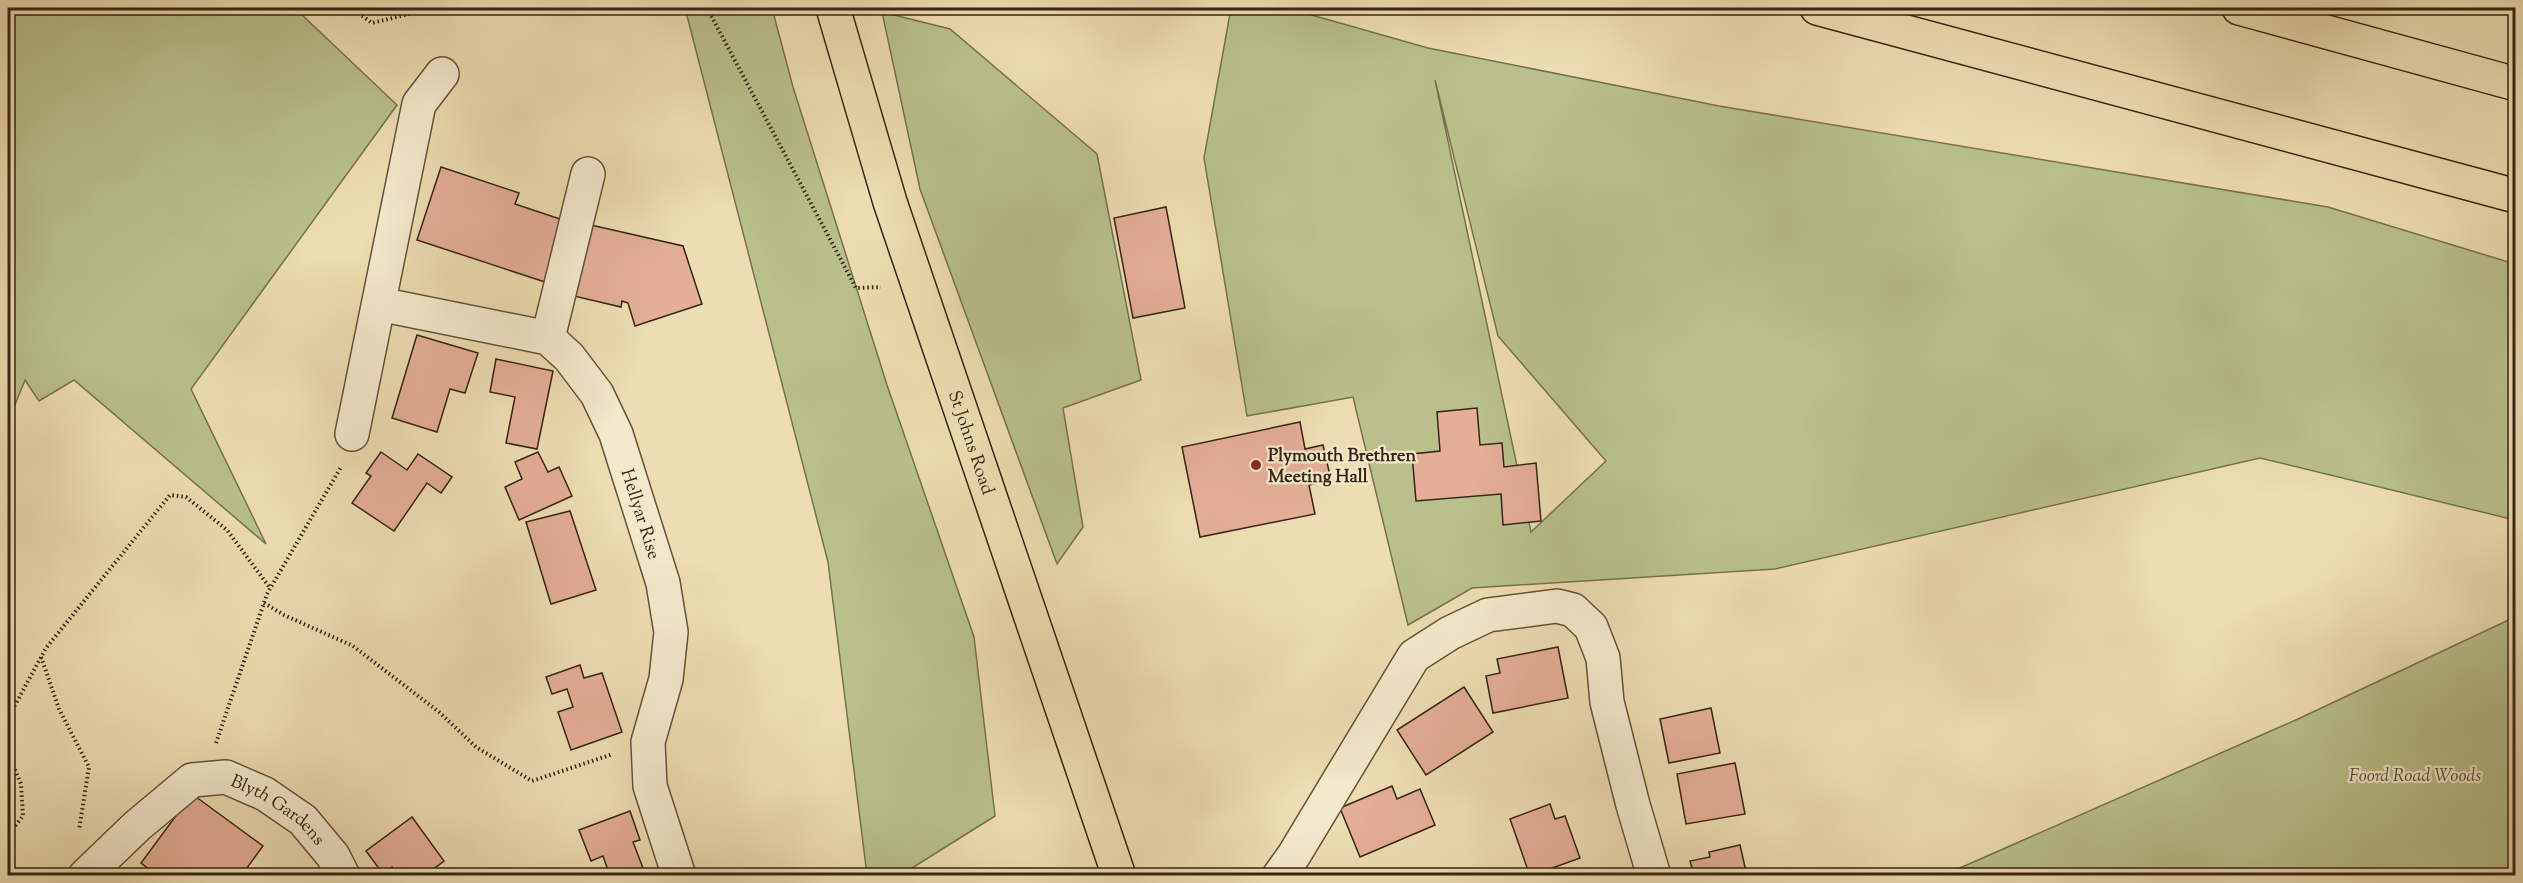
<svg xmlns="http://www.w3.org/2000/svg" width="2523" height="883" font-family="'Sorts Mill Goudy',serif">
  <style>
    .green { fill: #b9c08c; stroke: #77724f; stroke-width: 1.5; fill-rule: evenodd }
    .building { fill: #e4ae97; stroke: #352512; stroke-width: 1.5 }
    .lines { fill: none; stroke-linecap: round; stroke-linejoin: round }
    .minor-casing { stroke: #63533a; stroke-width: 36 }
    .major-casing { stroke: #352512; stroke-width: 36 }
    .highway-casing { stroke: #352512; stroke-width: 36 }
    .path { stroke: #352512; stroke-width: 4; stroke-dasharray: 1.5 3; stroke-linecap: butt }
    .minor { stroke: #f4e9cd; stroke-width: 33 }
    .major { stroke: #eeddb2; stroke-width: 33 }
    .highway { stroke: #eeddb2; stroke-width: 33 }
    .poi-dot { fill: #8f2418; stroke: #f4e9cd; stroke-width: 2 }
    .labels { text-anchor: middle; stroke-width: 4.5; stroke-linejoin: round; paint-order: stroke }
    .street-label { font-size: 18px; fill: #352512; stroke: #f4e9cd }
    .poi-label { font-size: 18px; font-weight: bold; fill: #352512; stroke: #f4e9cd; text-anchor: start }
    .park-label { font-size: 18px; font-style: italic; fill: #564c30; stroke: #f4e9cd }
  </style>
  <rect width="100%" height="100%" fill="#eeddb2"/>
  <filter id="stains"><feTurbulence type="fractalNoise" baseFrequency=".00333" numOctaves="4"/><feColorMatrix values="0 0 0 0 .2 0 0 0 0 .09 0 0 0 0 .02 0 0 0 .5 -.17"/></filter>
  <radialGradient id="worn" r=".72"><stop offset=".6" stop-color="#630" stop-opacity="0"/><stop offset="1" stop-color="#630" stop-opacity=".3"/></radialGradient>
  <!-- green -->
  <g class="green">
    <path d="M8 8H304L300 13 397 105 191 389 266 544 74 380 39 401 25 380 8 422Z"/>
    <path d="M685 8H772L793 87 887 385 974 637 995 816 901 875H867L828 562Z"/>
    <path d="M1231 8H1287L1428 48 1719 106 2328 207 2515 264V520L2260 458 1775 569 1472 588 1408 625 1353 397 1247 416 1204 158ZM1435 80 1498 336 1606 461 1531 532Z"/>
    <path d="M882 12 950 29 1097 154 1141 380 1063 408 1083 527 1057 564 920 189Z"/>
    <path d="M2515 617V875H1944L2298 719Z"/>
  </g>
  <!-- building -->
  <g class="building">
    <path d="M441 167 519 193 515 204 569 222 548 283 417 240Z"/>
    <path d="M1166 207 1185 308 1133 318 1114 218Z"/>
    <path d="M591 225 683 246 702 304 635 326 628 303 622 301 621 307 574 296Z"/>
    <path d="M417 335 478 353 465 393 450 389 437 432 392 418Z"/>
    <path d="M496 359 553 371 537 449 506 443 515 397 490 392Z"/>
    <path d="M1477 408 1480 445 1502 443 1504 467 1536 463 1541 521 1503 525 1501 494 1416 501 1412 454 1440 451 1437 412Z"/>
    <path d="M1300 422 1305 449 1323 445 1331 480 1309 485 1315 514 1200 537 1182 447Z"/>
    <path d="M381 452 407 470 418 454 452 477 441 493 427 483 394 531 352 503 371 476 366 473Z"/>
    <path d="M538 452 548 472 559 467 572 496 519 520 505 487 522 479 515 462Z"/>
    <path d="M570 511 596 590 551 604 526 522Z"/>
    <path d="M1558 647 1568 698 1493 713 1486 676 1500 673 1497 659Z"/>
    <path d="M580 665 584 678 602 673 622 732 571 750 558 712 573 707 567 689 552 694 546 677Z"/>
    <path d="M1464 687 1493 732 1426 775 1397 730Z"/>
    <path d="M1711 708 1720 753 1669 763 1660 719Z"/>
    <path d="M1735 763 1745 814 1686 824 1677 774Z"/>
    <path d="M1392 786 1397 799 1420 789 1435 825 1360 857 1340 808Z"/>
    <path d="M192 794 263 846 241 876H158L141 863Z"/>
    <path d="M1550 804 1555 819 1565 816 1580 858 1530 876 1510 819Z"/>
    <path d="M630 811 640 840 633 842 643 868 623 876H610L603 856 591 861 579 830Z"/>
    <path d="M412 817 444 861 424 876H398L392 867 383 874 366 851Z"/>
    <path d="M1740 845 1747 876H1694L1690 861 1710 857 1709 852Z"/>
  </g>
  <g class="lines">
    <defs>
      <g id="minor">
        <path id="s1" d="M379 304 548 338 569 357 597 394 616 434 663 583 671 632 666 679 648 742 650 786 679 876"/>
        <path d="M548 338 588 174"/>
        <path d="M352 434 419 104 442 74"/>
        <path id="s2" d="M85 876 137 826 192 780 226 777 265 794 303 820 333 856 343 876"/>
        <path d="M1279 876 1294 855 1414 656 1450 633 1488 615 1557 606 1573 610 1591 627 1603 658 1607 702 1633 805 1654 876"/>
      </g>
      <g id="major">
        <path id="s3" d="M833 8 890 202 1119 876"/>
      </g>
      <g id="highway">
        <path d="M1817 8 2516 196"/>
        <path d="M2239 8 2516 84"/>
      </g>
    </defs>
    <!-- minor casing -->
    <use href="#minor" class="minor-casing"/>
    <!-- major casing -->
    <use href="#major" class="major-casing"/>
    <!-- highway casing -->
    <use href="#highway" class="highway-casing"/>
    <!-- path -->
    <g class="path">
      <path d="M351 8 372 23 434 8"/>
      <path d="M707 8 856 288 881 287"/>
      <path d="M264 603 284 615 353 646 439 712 476 747 532 781 613 754"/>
      <path d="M41 657 59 709 89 767 79 830"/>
      <path d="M8 718 46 648 170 495 186 497 227 530 270 588"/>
      <path d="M216 743 267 594 341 467"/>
      <path d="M8 753 21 784 23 816 8 835"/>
    </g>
    <!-- minor -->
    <use href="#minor" class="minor"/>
    <!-- major -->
    <use href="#major" class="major"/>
    <!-- highway -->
    <use href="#highway" class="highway"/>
  </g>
  <!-- markers -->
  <circle class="poi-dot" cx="1256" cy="465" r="6"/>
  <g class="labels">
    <!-- street labels -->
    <g class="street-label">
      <text dy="6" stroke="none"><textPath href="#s3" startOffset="456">St Johns Road</textPath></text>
      <text dy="6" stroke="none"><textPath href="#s1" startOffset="375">Hellyar Rise</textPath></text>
      <text dy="6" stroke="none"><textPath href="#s2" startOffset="240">Blyth Gardens</textPath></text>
    </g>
    <!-- poi labels -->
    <g class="poi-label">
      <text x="1268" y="461">Plymouth Brethren<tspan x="1268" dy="21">Meeting Hall</tspan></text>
    </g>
    <!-- park labels -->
    <g class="park-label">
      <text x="2415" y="781">Foord Road Woods</text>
    </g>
  </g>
  <!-- margin -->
  <rect width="2523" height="883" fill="none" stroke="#eeddb2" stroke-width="30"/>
  <rect x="9" y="9" width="2505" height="865" fill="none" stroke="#352512" stroke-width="3"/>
  <rect x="15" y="15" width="2493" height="853" fill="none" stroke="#352512" stroke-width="1.5"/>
  <rect width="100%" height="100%" filter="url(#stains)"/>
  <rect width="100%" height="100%" fill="url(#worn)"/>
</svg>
